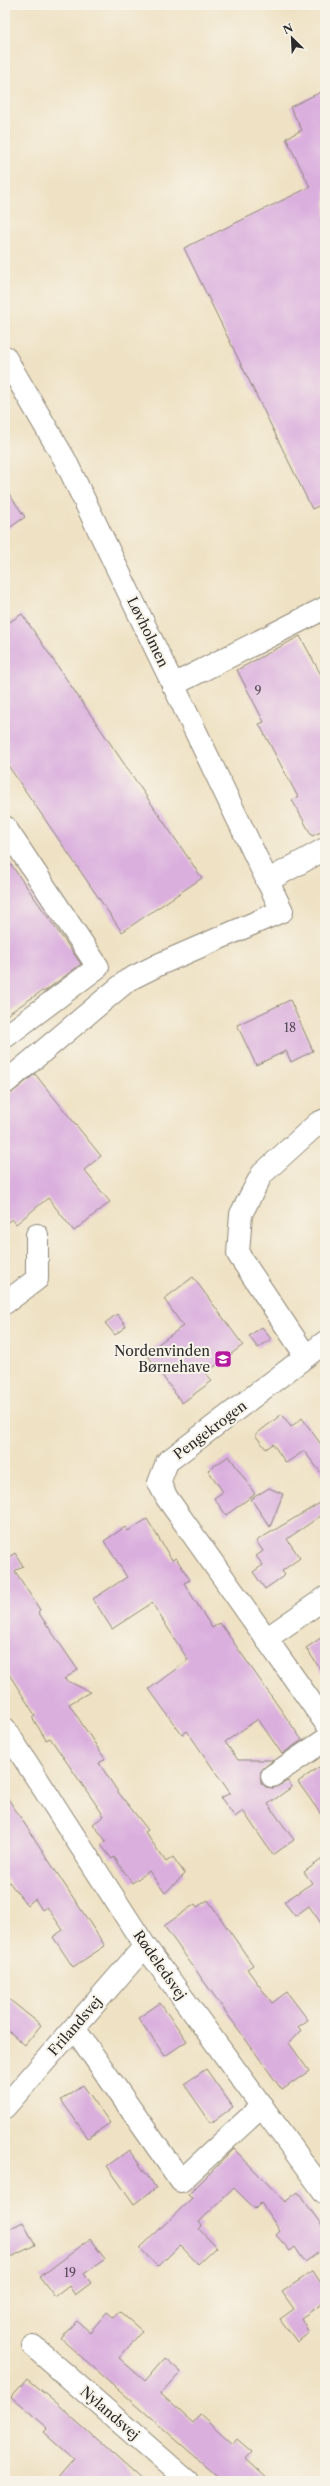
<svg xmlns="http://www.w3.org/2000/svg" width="330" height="2486" font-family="'Libre Caslon Text',serif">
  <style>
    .building { fill: #daafde }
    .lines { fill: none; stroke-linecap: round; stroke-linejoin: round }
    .minor-casing { stroke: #8d8678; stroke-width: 24 }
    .minor { stroke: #fff; stroke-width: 22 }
    .labels { text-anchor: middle; stroke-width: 4; stroke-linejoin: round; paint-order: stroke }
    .number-label { font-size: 12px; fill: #574c58 }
    .street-label { font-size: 14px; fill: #2b2b2b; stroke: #f7f3e8 }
    .poi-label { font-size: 14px; fill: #2b2b2b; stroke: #f7f3e8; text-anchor: end }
  </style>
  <rect width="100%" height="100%" fill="#f7f3e8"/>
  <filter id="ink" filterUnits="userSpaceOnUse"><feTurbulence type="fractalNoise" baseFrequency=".025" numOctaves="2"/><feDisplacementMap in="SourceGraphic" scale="8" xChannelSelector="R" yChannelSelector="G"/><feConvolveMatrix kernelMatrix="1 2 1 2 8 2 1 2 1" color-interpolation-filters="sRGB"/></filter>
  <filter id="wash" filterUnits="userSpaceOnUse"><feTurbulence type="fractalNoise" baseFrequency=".012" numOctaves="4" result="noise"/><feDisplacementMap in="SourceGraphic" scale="16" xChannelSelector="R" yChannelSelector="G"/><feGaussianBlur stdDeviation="0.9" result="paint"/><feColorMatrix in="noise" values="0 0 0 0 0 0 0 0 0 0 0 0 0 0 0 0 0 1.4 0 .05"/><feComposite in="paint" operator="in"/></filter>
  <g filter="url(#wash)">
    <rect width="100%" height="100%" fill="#efe2c4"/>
    <g id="blocks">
      <!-- building -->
      <g class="building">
        <path d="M325 90V503L312 509 184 248 310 187 286 138 302 130 290 107Z"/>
        <path d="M5 488 25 517 5 531Z"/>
        <path d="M22 614 202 878 122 932 5 761V625Z"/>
        <path d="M300 636 325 682V830L312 836 292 800 298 797 259 724 264 722 237 670Z"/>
        <path d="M5 856 81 964 45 991H42L5 1016Z"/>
        <path d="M290 1000 313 1051 291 1062 286 1051 256 1065 237 1025Z"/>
        <path d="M35 1074 101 1156 84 1170 110 1202 74 1231 48 1198 16 1224 12 1219 5 1224V1098Z"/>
        <path d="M193 1277 243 1345 206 1373 212 1381 182 1403 146 1353 183 1326 164 1299Z"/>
        <path d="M117 1314 126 1326 115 1335 105 1323Z"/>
        <path d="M262 1327 271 1339 258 1348 249 1336Z"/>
        <path d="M282 1414 291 1427 302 1418 325 1450V1478L304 1451 286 1463 273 1444 266 1449 255 1435Z"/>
        <path d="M229 1456 255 1494 226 1515 214 1498 223 1492 208 1470Z"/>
        <path d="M269 1488 283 1494 270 1527 251 1499Z"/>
        <path d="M325 1500V1513L287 1539 300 1558 282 1571 285 1575 265 1589 253 1572 263 1565 256 1556 263 1551 256 1541Z"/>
        <path d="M147 1519 172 1560 176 1558 190 1580 184 1583 212 1628 220 1623 302 1740 282 1754 258 1719 225 1742 238 1760H273L261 1771V1783L266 1787 273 1788 288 1781 292 1787 268 1804 294 1840 273 1855 243 1811 235 1817 221 1798 230 1793 187 1731 182 1735 149 1689 188 1660 152 1603 112 1629 93 1599 127 1577 104 1541 125 1527 128 1531Z"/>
        <path d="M15 1553 23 1566 15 1571 40 1610 38 1612 78 1670 64 1679 90 1692 69 1704 105 1759 99 1763 118 1792 148 1830 145 1832 166 1862 173 1857 185 1874 165 1893 149 1871 132 1883 114 1857 112 1859 101 1845 106 1841 93 1824 104 1816 50 1738 46 1740 32 1717 35 1715 5 1668V1554L7 1558Z"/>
        <path d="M325 1635V1676L306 1648Z"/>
        <path d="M319 1767 325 1775V1820L298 1782Z"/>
        <path d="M5 1794 105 1946 73 1967 53 1937 63 1930 47 1907 42 1910 35 1899 27 1905 5 1877Z"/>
        <path d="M325 1857V1929L309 1906 295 1916 284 1902 312 1883 304 1872Z"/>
        <path d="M208 1900 253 1965 247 1969 272 2003 287 1992 308 2020 298 2027 301 2030 289 2043 309 2071 282 2090 164 1926 195 1904 197 1907Z"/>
        <path d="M5 1996 41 2025 25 2045 5 2028Z"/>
        <path d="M160 2003 187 2041 165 2056 138 2018Z"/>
        <path d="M206 2069 233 2107 211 2123 184 2084Z"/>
        <path d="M83 2085 110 2123 88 2138 61 2100Z"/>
        <path d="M234 2149 285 2202 298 2192 325 2230V2248L305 2262 295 2247 290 2251 276 2235 280 2231 261 2203 255 2209 234 2188 199 2222 202 2226 199 2229 216 2247 198 2264 180 2245 158 2267 140 2248 192 2198 188 2195Z"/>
        <path d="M129 2150 156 2188 134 2204 107 2166Z"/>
        <path d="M23 2222 35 2245 5 2260V2231Z"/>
        <path d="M90 2239 105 2259 84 2274 91 2283 75 2295 69 2286 55 2297 40 2277Z"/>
        <path d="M313 2271 325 2289V2302L301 2318 309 2333 297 2342 280 2319 294 2309 282 2292Z"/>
        <path d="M119 2311 142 2331 119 2358 145 2381 165 2358 181 2372 161 2394 193 2423 200 2414 233 2444 237 2439 252 2452 246 2459 270 2481H223L61 2339 77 2321 90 2332 107 2312 113 2317Z"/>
        <path d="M27 2379 57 2404 143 2481H55L74 2459 44 2432 48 2428 11 2397Z"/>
      </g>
    </g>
  </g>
  <g filter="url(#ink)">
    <use href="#blocks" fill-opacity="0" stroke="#8d8678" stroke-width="1"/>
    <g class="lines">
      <defs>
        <g id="minor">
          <path d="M5 357 65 460 282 911 160 964 128 980 5 1083"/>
          <path d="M173 685 325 608"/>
          <path d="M5 827 98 967 5 1037"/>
          <path d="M267 881 325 849"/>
          <path d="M5 1303 37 1279V1235"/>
          <path d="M325 1342 167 1462 159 1483 167 1498 325 1722"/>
          <path d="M306 1356 238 1254 241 1214 262 1174 318 1123 325 1120"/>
          <path d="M266 1639 325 1598"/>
          <path d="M5 1729 145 1946 325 2193"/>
          <path d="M272 1776 325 1740"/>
          <path d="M74 2028 181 2181 262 2106"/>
          <path d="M5 2107 145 1946"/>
          <path d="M33 2346 187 2481"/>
        </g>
      </defs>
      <!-- minor casing -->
      <use href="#minor" class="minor-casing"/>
      <!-- minor -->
      <use href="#minor" class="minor"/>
    </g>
  </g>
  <!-- icons -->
  <defs>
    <symbol id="school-square" viewBox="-11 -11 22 22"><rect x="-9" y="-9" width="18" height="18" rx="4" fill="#b5179e" stroke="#f7f3e8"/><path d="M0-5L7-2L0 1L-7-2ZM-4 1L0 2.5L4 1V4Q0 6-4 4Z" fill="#fff"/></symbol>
  </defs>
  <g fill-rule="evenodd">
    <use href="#school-square" x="213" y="1349" width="20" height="20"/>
  </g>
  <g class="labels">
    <!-- number labels -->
    <g class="number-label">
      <text x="258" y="695">9</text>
      <text x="290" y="1032">18</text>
      <text x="70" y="2277">19</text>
    </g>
    <!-- street labels -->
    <g class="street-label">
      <text transform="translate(148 632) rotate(64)" y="5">Løvholmen</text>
      <text transform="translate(210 1430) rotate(-37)" y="5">Pengekrogen</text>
      <text transform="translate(160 1965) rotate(55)" y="5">Rødeledsvej</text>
      <text transform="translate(75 2026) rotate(-49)" y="5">Frilandsvej</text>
      <text transform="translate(110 2413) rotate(41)" y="5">Nylandsvej</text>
    </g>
    <!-- poi labels -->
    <g class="poi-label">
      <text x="210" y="1356">Nordenvinden<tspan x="210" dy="16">Børnehave</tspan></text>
    </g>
  </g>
  <!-- margin -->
  <rect width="330" height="2486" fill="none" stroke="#f7f3e8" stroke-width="20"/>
  <!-- north arrow -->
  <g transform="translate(292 38) rotate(336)" stroke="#f7f3e8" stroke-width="3" paint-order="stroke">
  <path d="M0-3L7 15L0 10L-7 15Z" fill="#2b2b2b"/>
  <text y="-6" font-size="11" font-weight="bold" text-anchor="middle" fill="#2b2b2b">N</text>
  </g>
</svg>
